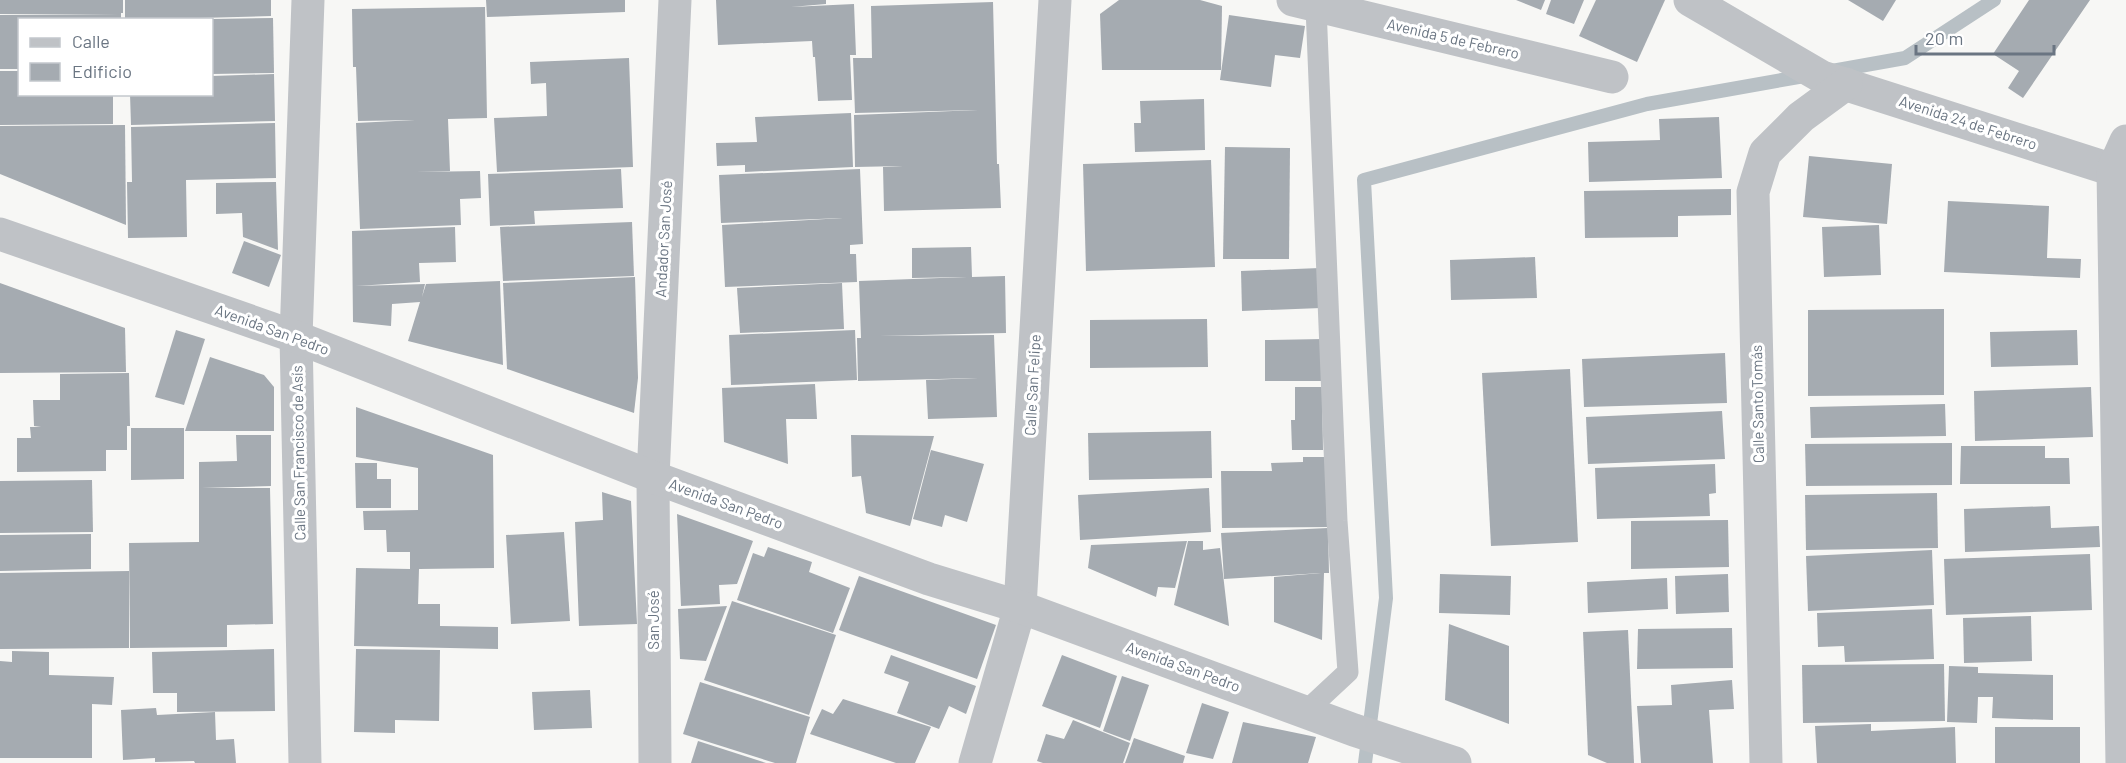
<svg xmlns="http://www.w3.org/2000/svg" width="2126" height="763" font-family="Barlow,sans-serif">
  <style>
    .lines { fill: none; stroke-linecap: round; stroke-linejoin: round }
    .stream { stroke: #b8c0c5; stroke-width: 14 }
    .building { fill: #a5abb1 }
    .service { stroke: #bfc2c6; stroke-width: 21 }
    .minor { stroke: #bfc2c6; stroke-width: 33 }
    .tertiary { stroke: #bfc2c6; stroke-width: 33 }
    .labels { text-anchor: middle; stroke-width: 6; stroke-linejoin: round; paint-order: stroke }
    .street-label { font-size: 15px; fill: #6a7582; stroke: #fff }
  </style>
  <rect width="100%" height="100%" fill="#f7f7f5"/>
  <g class="lines">
    <!-- stream -->
    <g class="stream">
      <path d="M1832 71 1905 58 1994 0"/>
      <path d="M1365 763 1386 598 1364 180 1647 104 1810 75"/>
    </g>
  </g>
  <!-- building -->
  <g class="building">
    <path d="M0 0H123V13H121V20H20V69H0V15L119 14H0Z"/>
    <path d="M125 0H271V16L125 20Z"/>
    <path d="M486 0H625V12L487 17Z"/>
    <path d="M716 0H826V4L791 7 854 4 856 55H850L852 100 818 101 815 57H813L812 41 718 45Z"/>
    <path d="M1119 0H1200L1222 6 1221 70H1102L1100 14Z"/>
    <path d="M1516 0H1545L1541 10Z"/>
    <path d="M1551 0H1584L1574 24 1546 14Z"/>
    <path d="M1596 0H1665L1637 62 1579 36Z"/>
    <path d="M1848 0H1896L1883 21Z"/>
    <path d="M2029 0H2090L2023 98 2008 88 2019 71 1993 54Z"/>
    <path d="M993 2 997 164H999L1001 208 884 211 883 167 903 166 855 167 854 115 978 110 855 113 853 58H872L871 6Z"/>
    <path d="M485 7 487 118 448 119 450 171 416 172 480 171 481 198 460 199 461 225 360 229 356 123 415 120 358 121 356 67H353L352 9Z"/>
    <path d="M1229 15 1305 26 1300 58 1275 55 1271 87 1220 80Z"/>
    <path d="M273 18 274 73 212 74V19Z"/>
    <path d="M629 58 633 167 497 172 494 118 547 116 546 83 531 84 530 62Z"/>
    <path d="M0 71H20V94H113V124L0 125Z"/>
    <path d="M274 74 275 121 131 125 130 94H212V76Z"/>
    <path d="M1204 99 1205 150 1135 152 1134 123H1141L1140 101Z"/>
    <path d="M851 113 853 167 745 172V165L717 166 716 143 757 142 755 117Z"/>
    <path d="M1719 117 1722 178 1589 182 1588 142 1660 140 1659 119Z"/>
    <path d="M275 123 276 178 186 180 187 237 128 238 127 182H132L131 127Z"/>
    <path d="M125 125 126 225 0 174V126Z"/>
    <path d="M1225 147 1290 148 1289 259H1223Z"/>
    <path d="M1809 156 1892 164 1887 224 1803 217Z"/>
    <path d="M1211 160 1215 267 1086 271 1083 164Z"/>
    <path d="M621 169 623 208 534 211 535 224 490 226 488 174Z"/>
    <path d="M860 169 863 244 850 245V254H856L857 282 725 287 722 225 843 218 721 223 719 175Z"/>
    <path d="M276 182 278 250 243 237 242 213 216 214V183Z"/>
    <path d="M1731 189V215L1678 216V237L1585 238 1584 191Z"/>
    <path d="M1948 201 2049 206 2047 258 2081 259 2080 278 1944 272Z"/>
    <path d="M632 222 634 276 503 281 500 227Z"/>
    <path d="M1879 225 1881 275 1824 277 1822 227Z"/>
    <path d="M455 227 456 262 419 263 420 282 356 286 425 284 422 297 426 284 500 281 503 365 408 341 420 302 392 304 391 326 353 322 352 231Z"/>
    <path d="M244 241 281 255 269 287 232 273Z"/>
    <path d="M971 247 972 277 1005 276 1006 333 879 336 994 335 997 417 928 419 926 380 978 378 858 381 857 338H861L859 281 967 277 912 278V248Z"/>
    <path d="M1535 257 1537 298 1451 300 1450 260Z"/>
    <path d="M1320 268 1321 308 1242 311 1241 271Z"/>
    <path d="M635 277 638 378 634 413 507 369 503 283Z"/>
    <path d="M0 283 125 328 126 372 0 373Z"/>
    <path d="M842 283 844 329 740 333 737 288Z"/>
    <path d="M1944 309V395L1808 396V310Z"/>
    <path d="M1207 319 1208 367 1090 368V320Z"/>
    <path d="M176 330 205 339 184 405 155 397Z"/>
    <path d="M855 330 857 380 731 385 729 335Z"/>
    <path d="M2077 330 2078 365 1991 367 1990 332Z"/>
    <path d="M1323 339V381H1265V340Z"/>
    <path d="M1725 353 1727 403 1584 407 1582 359Z"/>
    <path d="M210 357 264 375 274 387V431H185Z"/>
    <path d="M1570 369 1578 542 1491 546 1482 373Z"/>
    <path d="M129 373 130 426H127V450H106V471L17 472V438H31L30 427H41L34 426 33 400H60V374Z"/>
    <path d="M815 384 817 419H786L788 464 724 442 722 388Z"/>
    <path d="M1295 387H1322L1323 450H1292L1291 420H1295Z"/>
    <path d="M2091 387 2093 437 1975 441 1974 391Z"/>
    <path d="M1945 404 1946 436 1811 438 1810 407Z"/>
    <path d="M356 407 493 455 494 568 419 569 418 604H440V626L498 627V649L354 646 356 568 410 569V552H387L386 530H364L363 511 418 510V468L356 457Z"/>
    <path d="M1722 411 1725 459 1588 464 1586 417Z"/>
    <path d="M131 428H184V479L131 480Z"/>
    <path d="M1211 431 1212 478 1089 480 1088 433Z"/>
    <path d="M236 435H271V486L202 488H270L273 624 227 625V647L130 648 129 543 199 542V462L237 461Z"/>
    <path d="M851 435 934 436 910 526 866 513 861 476 852 477Z"/>
    <path d="M1952 443V485L1806 486 1805 444Z"/>
    <path d="M1961 446H2045V458H2069L2070 484H1960Z"/>
    <path d="M931 450 984 464 967 522 945 515 942 527 913 519Z"/>
    <path d="M1303 457H1326L1327 527 1222 528 1221 471H1272L1271 463 1303 462Z"/>
    <path d="M355 463H377V479H391V508H356Z"/>
    <path d="M1715 464 1716 493 1709 494 1710 516 1597 519 1595 468Z"/>
    <path d="M92 480 93 532 0 533V481Z"/>
    <path d="M1209 488 1211 532 1080 540 1078 495Z"/>
    <path d="M602 492 631 501 637 624 579 626 575 522 603 520Z"/>
    <path d="M1937 493 1938 548 1806 550 1805 495Z"/>
    <path d="M2050 506 2051 528 2099 526 2100 547 1965 552 1964 509Z"/>
    <path d="M677 514 753 541 737 584 719 585 720 604 681 606Z"/>
    <path d="M1728 520 1729 567 1631 569V521Z"/>
    <path d="M1328 528 1329 573H1324L1322 640 1274 622V577L1321 573 1224 579 1221 533Z"/>
    <path d="M564 532 570 621 511 624 506 535Z"/>
    <path d="M91 534V569L0 571V535Z"/>
    <path d="M1187 541 1175 588 1158 587 1156 597 1088 568 1091 545Z"/>
    <path d="M1188 541H1203V550L1220 548 1229 626 1174 605Z"/>
    <path d="M768 547 812 562 809 572 850 588 833 633 737 600 753 553 764 557Z"/>
    <path d="M1932 550 1934 605 1808 611 1806 556Z"/>
    <path d="M2090 554 2092 610 1946 615 1944 559Z"/>
    <path d="M129 571V648L0 649V573Z"/>
    <path d="M1440 574 1511 576 1510 615 1439 613Z"/>
    <path d="M1728 574 1729 612 1676 614 1675 576Z"/>
    <path d="M859 576 996 625 977 679 839 630Z"/>
    <path d="M1667 578 1668 609 1588 613 1587 582Z"/>
    <path d="M732 601 836 635 809 715 704 680Z"/>
    <path d="M727 606 706 661 680 659 678 609Z"/>
    <path d="M1932 609 1934 659 1845 662 1844 646 1818 647 1817 613Z"/>
    <path d="M2031 616 2032 661 1964 663 1963 618Z"/>
    <path d="M1449 624 1509 646V724L1445 700Z"/>
    <path d="M1732 628 1733 668 1637 669 1638 629Z"/>
    <path d="M1628 630 1634 763H1607L1588 755 1583 632Z"/>
    <path d="M274 649 275 711 177 712V693H153L152 652Z"/>
    <path d="M356 649 440 650 439 721 395 720V733L354 732Z"/>
    <path d="M12 651 49 652V675L114 677 112 705 92 704V758H0V661L12 662Z"/>
    <path d="M891 655 976 686 966 714 949 706 939 729 897 713 909 682 884 673Z"/>
    <path d="M1062 655 1117 676 1100 728 1042 706Z"/>
    <path d="M1944 664 1945 721 1803 723 1802 665Z"/>
    <path d="M1949 666 1978 667V673L2053 675V720L1992 718 1993 697H1978L1977 723 1947 722Z"/>
    <path d="M1122 676 1149 685 1130 741 1103 731Z"/>
    <path d="M1732 680 1734 709 1709 710 1713 763H1641L1637 706 1672 705 1671 685Z"/>
    <path d="M700 682 810 717 796 763H775L683 734Z"/>
    <path d="M590 690 592 728 534 730 532 692Z"/>
    <path d="M843 699 931 727 915 763H896L810 734 822 709 833 714Z"/>
    <path d="M1202 703 1229 712 1213 759 1186 753Z"/>
    <path d="M156 708 157 715 215 712 216 740 234 739 236 763H195L194 761 155 762V758L123 760 121 710Z"/>
    <path d="M1073 720 1130 743 1123 763H1043L1037 761 1046 734 1064 739Z"/>
    <path d="M1243 722 1316 737 1308 763H1232Z"/>
    <path d="M1871 724V731L1955 727 1956 763H1817L1815 726Z"/>
    <rect x="1995" y="727" width="85" height="36"/>
    <path d="M1134 738 1185 756 1183 763H1125Z"/>
    <path d="M698 741 766 763H691Z"/>
  </g>
  <g class="lines">
    <!-- service -->
    <path class="service" d="M1305 712 1348 672 1337 521 1316 7"/>
    <!-- minor -->
    <g class="minor">
      <path d="M1293 0 1612 77"/>
      <path d="M1690 0 1822 77 2113 170H2126"/>
      <path d="M305 763 296 337 308 0"/>
      <path d="M655 763 653 477 675 0"/>
      <path d="M975 763 1020 607 1055 0"/>
      <path d="M1766 763 1753 192 1765 153 1801 117 1846 84"/>
      <path d="M2122 763 2113 170 2126 141"/>
    </g>
    <!-- tertiary -->
    <path class="tertiary" d="M0 234 296 337 653 477 929 579 1020 607 1354 730 1455 763"/>
  </g>
  <g class="labels">
    <!-- street labels -->
    <g class="street-label">
      <text transform="translate(1453 39) rotate(13)" y="5">Avenida 5 de Febrero</text>
      <text transform="translate(1968 123) rotate(18)" y="5">Avenida 24 de Febrero</text>
      <text transform="translate(664 239) rotate(-87)" y="5">Andador San José</text>
      <text transform="translate(272 330) rotate(20)" y="5">Avenida San Pedro</text>
      <text transform="translate(1033 385) rotate(-87)" y="5">Calle San Felipe</text>
      <text transform="translate(1758 404) rotate(-91)" y="5">Calle Santo Tomás</text>
      <text transform="translate(299 453) rotate(-91)" y="5">Calle San Francisco de Asís</text>
      <text transform="translate(726 504) rotate(20)" y="5">Avenida San Pedro</text>
      <text transform="translate(654 620) rotate(-90)" y="5">San José</text>
      <text transform="translate(1183 667) rotate(20)" y="5">Avenida San Pedro</text>
    </g>
  </g>
  <!-- legend -->
  <rect x="18" y="18" width="195" height="78" fill="#ffffff" stroke="#c3c8cd" stroke-width="1.5"/>
  <rect x="30" y="38" width="30" height="9" fill="#bfc2c6" stroke="#c3c8cd" stroke-width="1.5"/>
  <text x="72" y="48" font-size="18" fill="#6a7582">Calle</text>
  <rect x="30" y="63" width="30" height="18" fill="#a5abb1" stroke="#c3c8cd" stroke-width="1.5"/>
  <text x="72" y="78" font-size="18" fill="#6a7582">Edificio</text>
  <!-- scale -->
  <path d="M1916 45v9h138v-9" fill="none" stroke="#6a7582" stroke-width="3"/>
  <text x="1925" y="45" font-size="18" fill="#6a7582" stroke="#ffffff" stroke-width="4.5" paint-order="stroke">20 m</text>
</svg>
